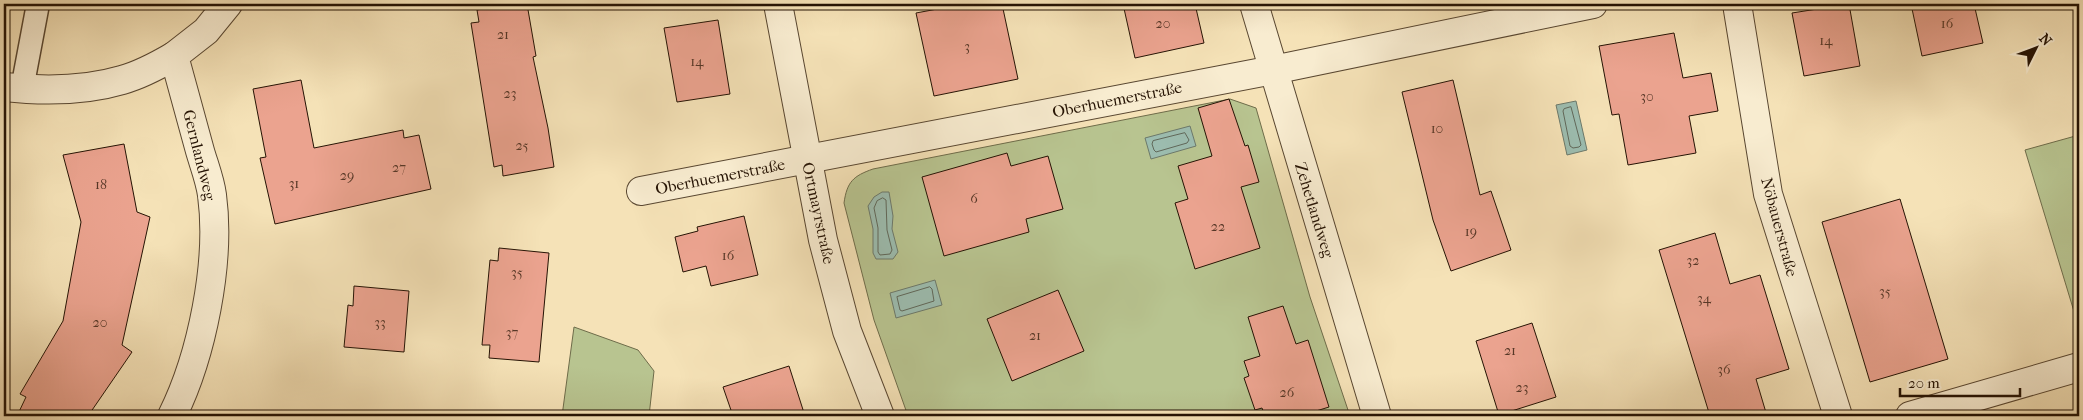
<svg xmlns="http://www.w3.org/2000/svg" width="2083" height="420" font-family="'IM FELL French Canon',serif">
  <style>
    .green { fill: #b8c490; stroke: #6e6c4a }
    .water { fill: #9cbdb0; stroke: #6c796b }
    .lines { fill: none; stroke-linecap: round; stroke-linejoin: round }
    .shore { stroke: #60685a; stroke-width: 1 }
    .building { fill: #eba38f; stroke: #251304 }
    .lane-casing { stroke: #594731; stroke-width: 25 }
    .street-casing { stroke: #594731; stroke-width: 30 }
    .lane { stroke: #f8ecd0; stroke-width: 22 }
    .street { stroke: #f8ecd0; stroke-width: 28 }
    .labels { text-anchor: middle; stroke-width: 4.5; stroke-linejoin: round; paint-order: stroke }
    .number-label { font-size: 14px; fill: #563727 }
    .street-label { font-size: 16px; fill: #251304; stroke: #f8ecd0 }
  </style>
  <rect width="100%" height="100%" fill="#f5e2b7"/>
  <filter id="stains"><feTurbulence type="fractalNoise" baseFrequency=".004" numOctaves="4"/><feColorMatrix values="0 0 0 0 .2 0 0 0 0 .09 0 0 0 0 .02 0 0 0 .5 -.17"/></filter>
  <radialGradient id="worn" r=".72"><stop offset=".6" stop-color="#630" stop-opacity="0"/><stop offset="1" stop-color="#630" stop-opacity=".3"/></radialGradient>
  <!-- green -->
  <g class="green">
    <path d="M1230 99 1256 108 1310 297 1350 416H908L874 320 844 203C847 182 853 176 873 169Z"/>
    <path d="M2079 135V328L2025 150Z"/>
    <path d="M574 327 638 350 654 371 649 416H562Z"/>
  </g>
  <!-- water -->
  <g class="water">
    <path d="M1576 101 1587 150 1567 155 1556 105Z"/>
    <path d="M1190 126 1196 146 1151 159 1145 138Z"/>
    <path d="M882 192H889L893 216 892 229 898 252 893 259H876L873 253V229L868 206 874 197Z"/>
    <path d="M935 280 942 305 896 318 890 293Z"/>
  </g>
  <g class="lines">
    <!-- shore -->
    <g class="shore">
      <path d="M1571 107 1581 145 1579 147 1573 148 1570 146 1563 111 1564 109Z"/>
      <path d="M1185 133 1189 140 1187 143 1156 152 1154 150 1152 144 1153 141Z"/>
      <path d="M883 198 886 200 887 230 892 250 890 254 880 255 878 252V228L874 208 877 201Z"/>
      <path d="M930 287 932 289 934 301 902 311 900 310 897 297Z"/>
    </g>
  </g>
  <!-- building -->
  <g class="building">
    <path d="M513 4H527L536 56 533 57 548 128 554 167 503 176 502 165 494 167 471 23 479 22 477 10Z"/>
    <path d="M964 4H1002L1018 79 934 96 916 13Z"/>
    <path d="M1123 4H1195L1204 43 1135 58Z"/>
    <path d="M1849 4 1860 66 1804 76 1792 13Z"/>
    <path d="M1911 4H1974L1983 43 1922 56Z"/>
    <path d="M718 20 730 94 677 102 664 28Z"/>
    <path d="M1674 33 1683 78 1711 73 1718 111 1689 116 1696 153 1628 165 1619 114 1612 115 1599 46Z"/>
    <path d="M301 80 314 148 403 130 404 138 419 135 431 189 275 224 260 158 266 157 253 89Z"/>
    <path d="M1453 80 1480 195 1491 191 1511 250 1451 271 1433 220 1402 92Z"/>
    <path d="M1229 99 1245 146 1248 145 1259 182 1241 187 1260 248 1195 269 1175 203 1188 199 1178 166 1212 156 1198 108Z"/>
    <path d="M124 144 137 212 150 217 122 345 132 352 88 416H17L26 397 20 394 63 321 81 222 63 155Z"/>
    <path d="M1007 153 1011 166 1048 156 1063 209 1026 219 1029 232 944 256 922 177Z"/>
    <path d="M1900 199 1948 359 1870 382 1822 222Z"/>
    <path d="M744 216 758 275 711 286 706 266 683 272 675 237 698 231 697 227Z"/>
    <path d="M1715 233 1730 284 1760 275 1789 369 1756 379 1767 416H1710L1659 250Z"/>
    <path d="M499 248 549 253 539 362 489 358 490 345H482L490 260 498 261Z"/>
    <path d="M354 286 409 291 404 352 344 347 348 305 353 306Z"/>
    <path d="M1058 290 1084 351 1012 381 987 319Z"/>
    <path d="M1283 306 1296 344 1308 340 1329 407 1300 416H1265L1262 408 1255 410 1244 378 1249 376 1244 361 1260 356 1248 317Z"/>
    <path d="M1532 323 1556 397 1499 415 1476 341Z"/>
    <path d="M789 366 805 416H733L723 387Z"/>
  </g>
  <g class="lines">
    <defs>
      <path id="lane" d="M22 89 38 4"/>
      <g id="street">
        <path d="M778 4 823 240 847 331 880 416"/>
        <path d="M1254 4 1377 416"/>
        <path d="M1737 4 1768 194 1838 416"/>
        <path d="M4 87C42 91 85 91 122 80 140 75 157 66 174 56"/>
        <path d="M641 191 1273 70 1593 4"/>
        <path d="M172 416C202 356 221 262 212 195 210 180 204 165 200 151 191 119 183 88 174 56L206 31 228 4"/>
        <path d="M1910 416 2079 367"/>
      </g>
    </defs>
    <!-- lane casing -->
    <use href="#lane" class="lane-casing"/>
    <!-- street casing -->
    <use href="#street" class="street-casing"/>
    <!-- lane -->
    <use href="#lane" class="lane"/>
    <!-- street -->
    <use href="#street" class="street"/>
  </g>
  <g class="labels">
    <!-- number labels -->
    <g class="number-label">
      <text x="1163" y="28">20</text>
      <text x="1947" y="28">16</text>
      <text x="503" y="39">21</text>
      <text x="1826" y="45">14</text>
      <text x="967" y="51">3</text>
      <text x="697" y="66">14</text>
      <text x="510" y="98">23</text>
      <text x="1647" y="101">30</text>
      <text x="1437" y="133">10</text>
      <text x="522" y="150">25</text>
      <text x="399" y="172">27</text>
      <text x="347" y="180">29</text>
      <text x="294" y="188">31</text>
      <text x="101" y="189">18</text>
      <text x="974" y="203">6</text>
      <text x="1218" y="231">22</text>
      <text x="1471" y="236">19</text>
      <text x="728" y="260">16</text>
      <text x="1693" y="265">32</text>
      <text x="517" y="277">35</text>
      <text x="1885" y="296">35</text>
      <text x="1704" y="303">34</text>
      <text x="100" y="327">20</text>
      <text x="380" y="327">33</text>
      <text x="512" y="337">37</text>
      <text x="1035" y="340">21</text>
      <text x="1510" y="355">21</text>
      <text x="1724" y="374">36</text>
      <text x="1522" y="392">23</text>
      <text x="1287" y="397">26</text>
    </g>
    <!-- street labels -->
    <g class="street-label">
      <text transform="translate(1117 99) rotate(-11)" y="6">Oberhuemerstraße</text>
      <text transform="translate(200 155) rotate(76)" y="6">Gernlandweg</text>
      <text transform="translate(720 176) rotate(-11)" y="6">Oberhuemerstraße</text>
      <text transform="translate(1315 210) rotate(73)" y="6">Zehetlandweg</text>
      <text transform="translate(819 213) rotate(78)" y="6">Ortmayrstraße</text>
      <text transform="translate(1780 227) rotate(75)" y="6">Nöbauerstraße</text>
    </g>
  </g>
  <!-- margin -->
  <rect width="2083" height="420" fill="none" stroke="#f5e2b7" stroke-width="20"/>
  <rect x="5" y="5" width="2073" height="410" fill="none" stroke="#251304" stroke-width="2.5"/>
  <rect x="10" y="10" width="2063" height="400" fill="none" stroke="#251304"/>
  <!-- north arrow -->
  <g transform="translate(2036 48) rotate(48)" stroke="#f8ecd0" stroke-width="4" paint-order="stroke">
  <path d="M0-4L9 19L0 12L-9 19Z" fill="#251304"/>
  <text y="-8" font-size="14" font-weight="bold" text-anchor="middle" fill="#251304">N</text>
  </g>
  <!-- scale -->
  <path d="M1900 388v8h120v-8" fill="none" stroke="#251304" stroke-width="2.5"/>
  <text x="1908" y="388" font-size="15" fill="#251304" stroke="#f8ecd0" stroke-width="4" paint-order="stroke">20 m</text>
  <rect width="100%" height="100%" filter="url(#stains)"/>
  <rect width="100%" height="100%" fill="url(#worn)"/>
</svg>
